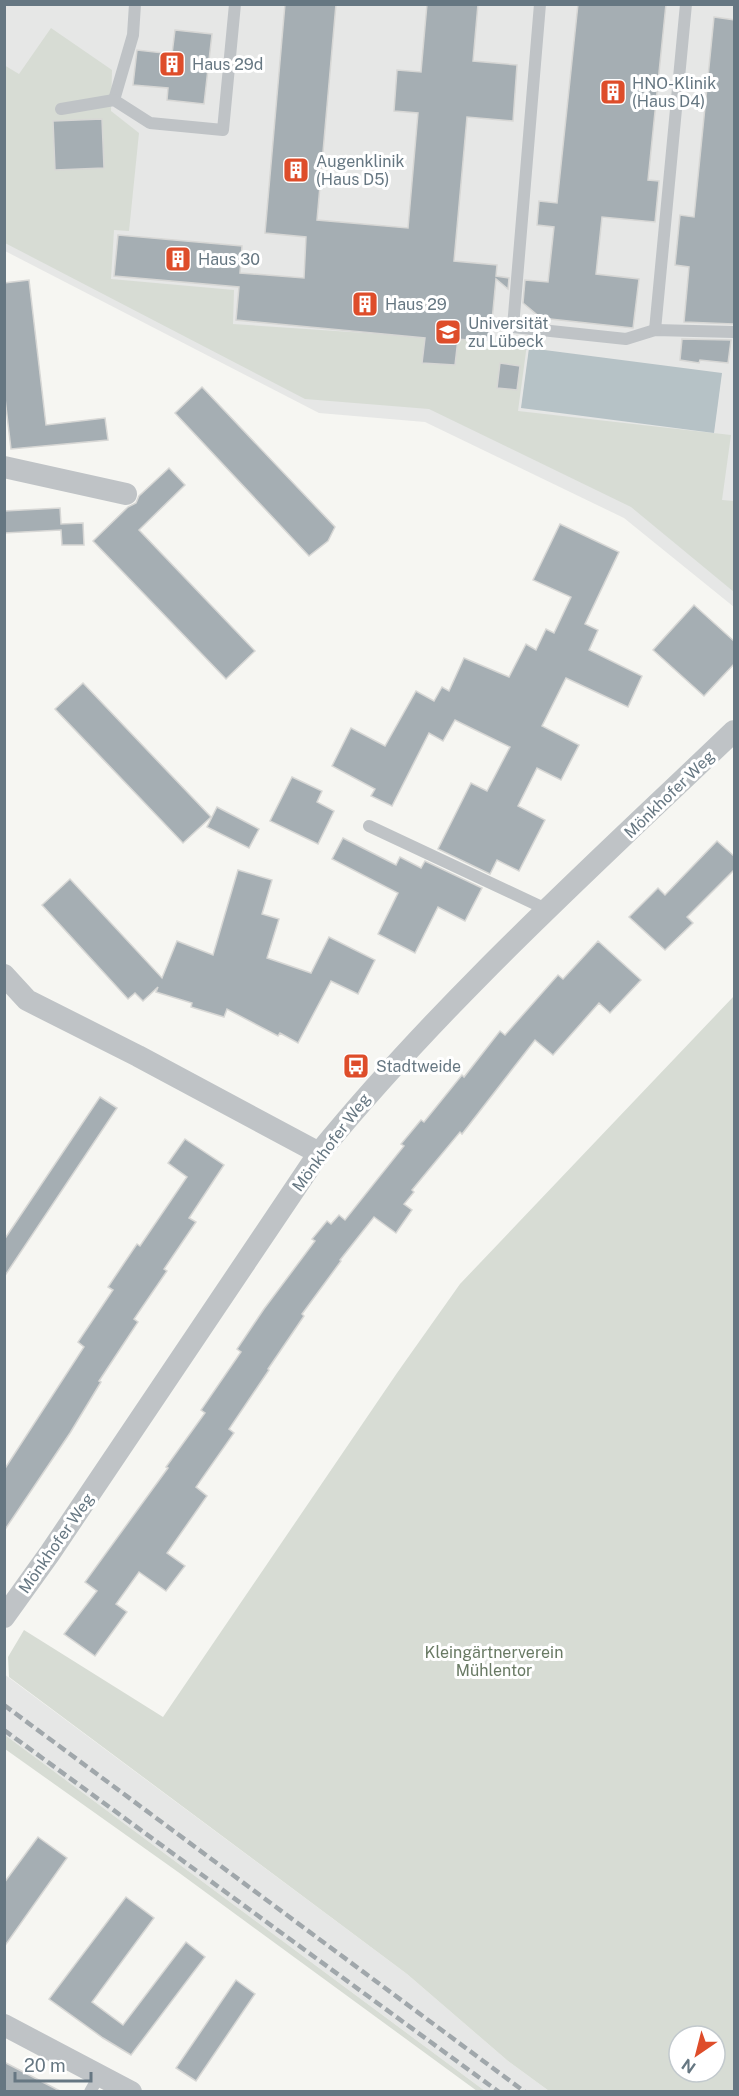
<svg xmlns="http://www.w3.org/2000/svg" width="739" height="2096" font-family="'Public Sans',sans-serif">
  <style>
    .built { fill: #e6e7e6 }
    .green { fill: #d7dcd4; fill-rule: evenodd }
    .water { fill: #b6c2c6 }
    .building { fill: #a5aeb3; stroke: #d7d7d5; stroke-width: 1.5 }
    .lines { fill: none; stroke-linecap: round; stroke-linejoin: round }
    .lane { stroke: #bfc3c6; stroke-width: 12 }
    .street { stroke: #bfc3c6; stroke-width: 22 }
    .rail { stroke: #a0a7ab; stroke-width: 4.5; stroke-dasharray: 9 4.5; stroke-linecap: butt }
    .labels { text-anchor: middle; stroke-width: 6; stroke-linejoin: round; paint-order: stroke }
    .poi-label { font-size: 16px; fill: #667782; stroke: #fff; text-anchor: start }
    .street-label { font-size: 16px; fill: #667782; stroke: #fff }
    .park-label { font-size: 16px; fill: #697a64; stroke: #fff }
  </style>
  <rect width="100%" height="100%" fill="#f6f6f2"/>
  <!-- built -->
  <g class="built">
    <path d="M5 5H734V607L624 518 425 422 319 413 5 251Z"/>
    <path d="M4 1674 407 1974 508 2061 549 2091H485L5 1735Z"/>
  </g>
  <!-- green -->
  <g class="green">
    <path d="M51 28 112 70 111 111 139 133 129 231 114 230 111 279 234 290 233 324 527 344 518 411 731 435 722 500 734 501V592L631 507 429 409 305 399 5 243 4 65 19 74Z"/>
    <path d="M734 996V2091H549L508 2061 407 1974 9 1677 8 1657 24 1630 163 1717 397 1373 460 1284ZM679 2036H715V2072H679Z"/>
    <path d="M5 1735 485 2091H477L178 1872 5 1749Z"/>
  </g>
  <!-- water -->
  <path class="water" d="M529 348 722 373 714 433 521 408Z"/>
  <!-- building -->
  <g class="building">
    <path d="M285 4H336L317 220 408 228 418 113 394 111 397 70 421 72 427 4H478L473 61 517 65 513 121 467 117 454 261 497 265 496 276 509 278 508 289 496 279 490 342 458 339 455 365 422 363 425 338 236 320 239 287 114 276 118 235 242 246 240 273 304 278 306 237 265 233Z"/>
    <path d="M578 4H666L648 180 659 181 655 222 602 217 596 274 639 279 633 328 541 318 523 303 525 280 548 282 554 227 537 225 539 201 557 203Z"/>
    <path d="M714 17 735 20 734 324 684 322 689 267 675 265 680 215 694 217Z"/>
    <path d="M175 30 212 34 204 104 167 100 168 88 133 85 137 50 172 54Z"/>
    <path d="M102 119 104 168 55 170 53 121Z"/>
    <path d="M29 280 46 425 105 418 108 440 11 449 4 390V283Z"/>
    <path d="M682 339 731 340 728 363 700 360 699 363 680 360Z"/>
    <path d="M500 363 520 366 517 390 497 388Z"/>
    <path d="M202 387 335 527 328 541 309 556 175 413Z"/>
    <path d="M169 468 185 485 139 530 255 651 226 679 93 541 128 507 136 503 139 496Z"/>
    <path d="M60 508 61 524 83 523 84 545H62L61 530 4 533V511Z"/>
    <path d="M560 524 619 552 585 624 598 630 589 650 642 676 628 707 566 678 542 726 579 745 561 780 537 768 518 806 545 820 519 871 497 860 490 874 438 849 471 783 487 791 510 747 455 720 443 741 429 733 392 806 371 796 375 789 332 766 351 728 385 746 416 691 434 701 442 687 449 691 464 658 509 677 526 644 536 650 546 629 554 633 571 597 533 580Z"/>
    <path d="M694 605 735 642V663L704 696 653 650Z"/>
    <path d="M83 683 211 817 183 843 55 709Z"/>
    <path d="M292 777 322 791 317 802 334 811 318 844 270 821Z"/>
    <path d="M217 807 259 829 249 848 207 827Z"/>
    <path d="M343 838 396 865 400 857 421 868 425 861 482 888 465 921 438 907 415 953 378 934 398 893 332 859Z"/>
    <path d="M717 841 735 857V869L687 917 693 923 665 950 629 917 658 888 665 895Z"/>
    <path d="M238 870 272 880 262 914 279 919 267 958 311 973 329 937 375 960 358 994 331 981 298 1043 280 1033 278 1036 227 1009 224 1017 191 1007 192 1003 156 992 158 987 143 1001 135 993 128 999 42 905 70 879 162 978 177 941 213 955Z"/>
    <path d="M598 941 641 980 610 1013 599 1003 553 1055 535 1040 462 1134 460 1132 412 1190 414 1192 404 1204 412 1210 396 1233 374 1217 340 1260 341 1261 302 1314 304 1316 268 1369 269 1370 229 1429 234 1433 196 1487 207 1496 167 1553 185 1566 166 1591 139 1572 116 1604 127 1612 95 1656 64 1634 97 1591 85 1582 168 1468 166 1467 205 1413 201 1410 241 1352 237 1349 264 1309 315 1241 312 1239 327 1221 331 1224 339 1215 345 1220 404 1146 401 1144 421 1120 424 1122 462 1075 464 1077 500 1031 505 1035 558 975 563 979Z"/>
    <path d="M100 1097 117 1108 4 1277V1240Z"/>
    <path d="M185 1139 224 1165 189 1218 196 1222 164 1269 167 1271 134 1319 138 1322 99 1381 101 1382 70 1433 4 1531V1470L84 1347 78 1342 113 1290 108 1287 137 1244 140 1246 187 1177 168 1163Z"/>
    <path d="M38 1837 67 1858 4 1947V1883Z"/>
    <path d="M126 1897 154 1918 92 2002 123 2025 186 1942 205 1957 131 2055 103 2038 49 1999Z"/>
    <path d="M236 1980 255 1994 196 2081 176 2068Z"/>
    <path d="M4 2062 60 2091H4Z"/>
  </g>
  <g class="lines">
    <!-- lane -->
    <g class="lane">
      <path d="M540 4 513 327 626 339 655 330 734 332"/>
      <path d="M114 100 133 35 135 4"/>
      <path d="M61 109 114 100 150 123 223 130 235 4"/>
      <path d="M655 330 686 4"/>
      <path d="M369 826 548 910"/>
      <path d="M90 2092 100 2074"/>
    </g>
    <!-- street -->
    <g class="street">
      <path d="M4 467 126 494"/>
      <path d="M4 975 27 1000 138 1056 319 1153"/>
      <path d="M4 1617 50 1553 319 1153C444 1000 592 867 734 731"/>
      <path d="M4 2025 131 2092"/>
    </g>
    <!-- rail -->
    <g class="rail">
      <path d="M4 1705 525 2092"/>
      <path d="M4 1730 499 2092"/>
    </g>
  </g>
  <!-- icons -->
  <defs>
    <symbol id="building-square" viewBox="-11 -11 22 22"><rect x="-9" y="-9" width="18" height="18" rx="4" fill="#de4d2a" stroke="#fff"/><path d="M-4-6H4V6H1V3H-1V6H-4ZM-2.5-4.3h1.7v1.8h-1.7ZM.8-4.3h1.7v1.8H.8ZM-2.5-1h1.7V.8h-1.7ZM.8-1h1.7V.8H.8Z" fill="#fff"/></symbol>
    <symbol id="university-square" viewBox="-11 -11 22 22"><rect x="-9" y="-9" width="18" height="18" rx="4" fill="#de4d2a" stroke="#fff"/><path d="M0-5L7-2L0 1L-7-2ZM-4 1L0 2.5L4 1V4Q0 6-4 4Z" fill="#fff"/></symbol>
    <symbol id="bus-square" viewBox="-11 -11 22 22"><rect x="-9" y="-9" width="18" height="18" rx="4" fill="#de4d2a" stroke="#fff"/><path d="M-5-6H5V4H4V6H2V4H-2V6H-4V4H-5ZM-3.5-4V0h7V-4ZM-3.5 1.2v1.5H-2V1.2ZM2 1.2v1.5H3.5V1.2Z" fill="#fff"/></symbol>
  </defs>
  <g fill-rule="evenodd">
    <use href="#building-square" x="157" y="49" width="30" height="30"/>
    <use href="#building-square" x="598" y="77" width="30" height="30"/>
    <use href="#building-square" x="281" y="155" width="30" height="30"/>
    <use href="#building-square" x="163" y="244" width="30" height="30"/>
    <use href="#building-square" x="350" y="289" width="30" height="30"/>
    <use href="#university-square" x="433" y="317" width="30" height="30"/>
    <use href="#bus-square" x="341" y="1051" width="30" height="30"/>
  </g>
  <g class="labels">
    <!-- poi labels -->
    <g class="poi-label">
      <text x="192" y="70">Haus 29d</text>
      <text x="632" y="89">HNO-Klinik<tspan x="632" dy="18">(Haus D4)</tspan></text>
      <text x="316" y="167">Augenklinik<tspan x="316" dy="18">(Haus D5)</tspan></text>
      <text x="198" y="265">Haus 30</text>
      <text x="385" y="310">Haus 29</text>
      <text x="468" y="329">Universität<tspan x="468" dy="18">zu Lübeck</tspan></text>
      <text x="376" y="1072">Stadtweide</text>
    </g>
    <!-- street labels -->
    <g class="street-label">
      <text transform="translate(669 794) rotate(-44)" y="6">Mönkhofer Weg</text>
      <text transform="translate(331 1142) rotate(-53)" y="6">Mönkhofer Weg</text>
      <text transform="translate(56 1543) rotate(-55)" y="6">Mönkhofer Weg</text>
    </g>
    <!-- park labels -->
    <g class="park-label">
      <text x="494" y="1658">Kleingärtnerverein<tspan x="494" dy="18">Mühlentor</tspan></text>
    </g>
  </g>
  <!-- border -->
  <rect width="739" height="2096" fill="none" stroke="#667782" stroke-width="12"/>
  <!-- north arrow -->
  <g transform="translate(697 2054) rotate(215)"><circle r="28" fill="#ffffff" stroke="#c2c9cd" stroke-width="1.5"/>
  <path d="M0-4.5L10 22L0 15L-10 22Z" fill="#de4d2a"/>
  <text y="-9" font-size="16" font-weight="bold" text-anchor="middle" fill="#667782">N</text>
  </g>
  <!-- scale -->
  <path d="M15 2072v9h76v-9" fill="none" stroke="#667782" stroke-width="3"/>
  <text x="24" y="2072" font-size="18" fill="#667782" stroke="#ffffff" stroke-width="4.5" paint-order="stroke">20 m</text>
</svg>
